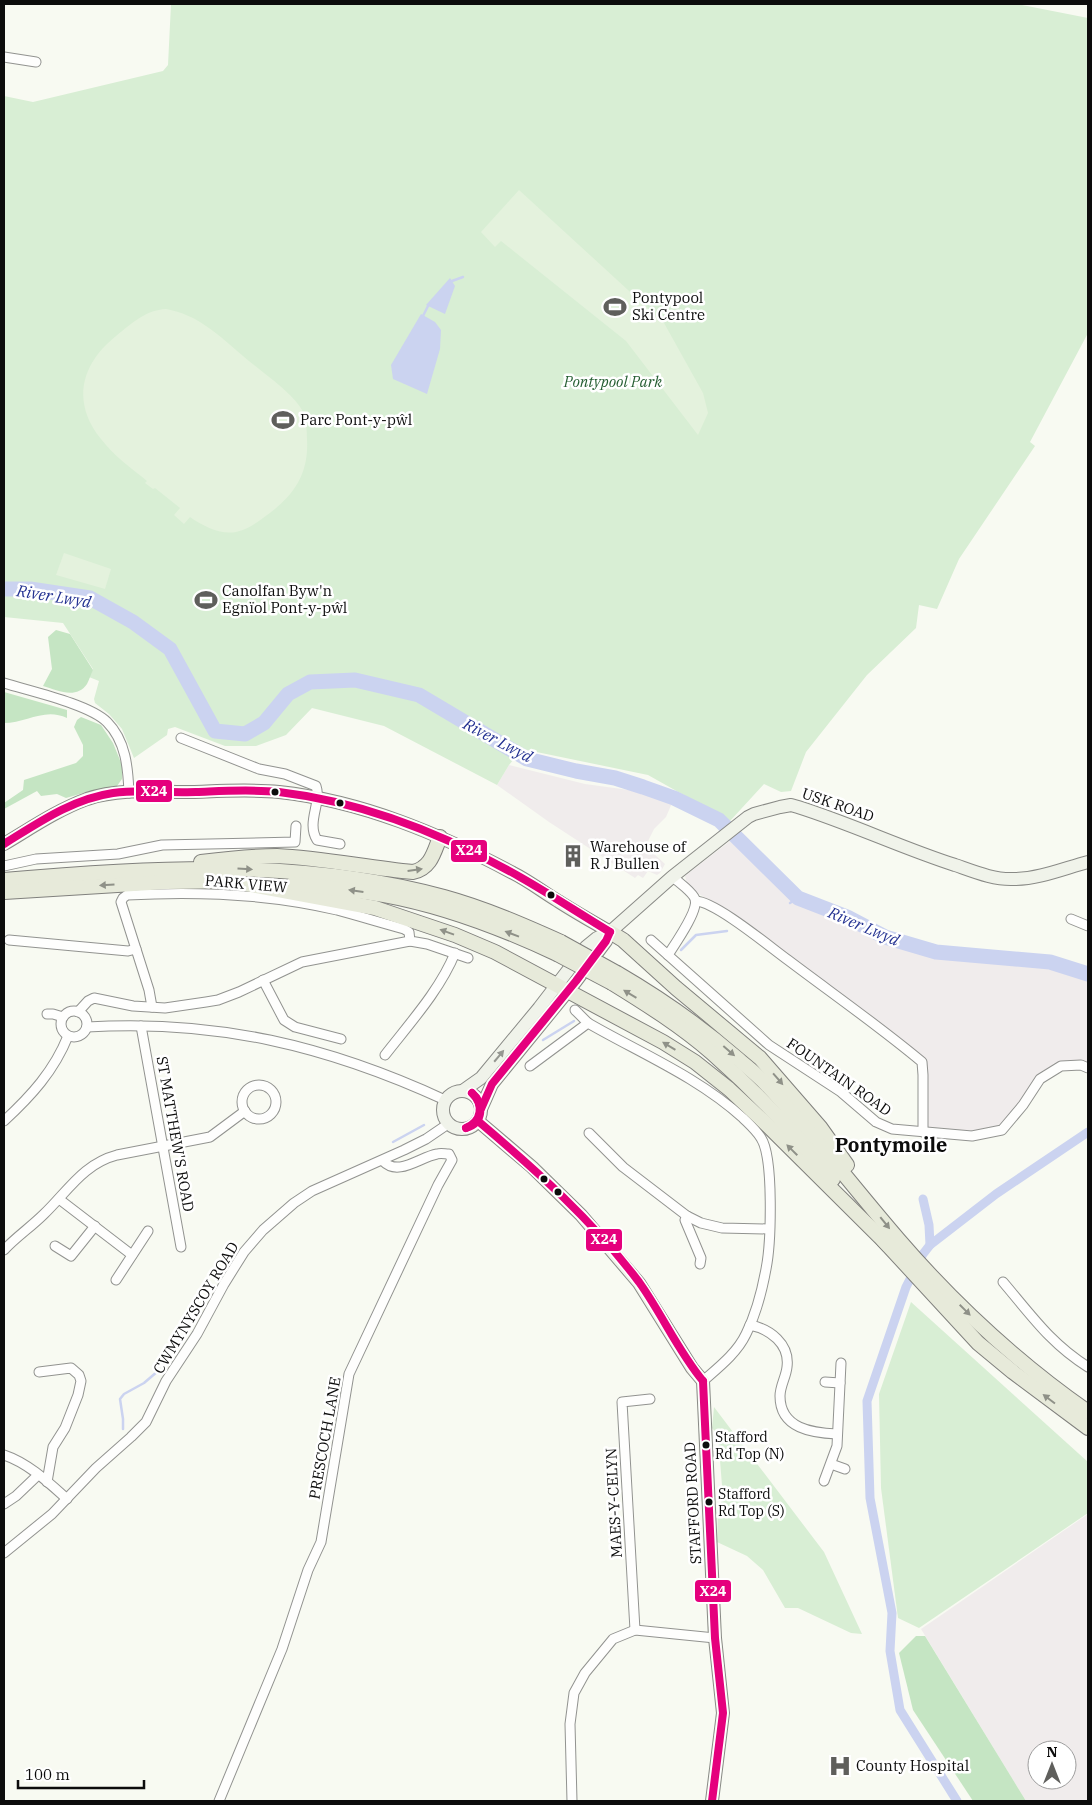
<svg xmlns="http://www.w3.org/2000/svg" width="1092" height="1805" font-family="'IBM Plex Serif',serif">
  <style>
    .industrial { fill: #f0ecec; fill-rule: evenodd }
    .green { fill: #d8eed4 }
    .forest { fill: #c5e5c3 }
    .pitch { fill: #e4f2dd }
    .water { fill: #cbd3f0 }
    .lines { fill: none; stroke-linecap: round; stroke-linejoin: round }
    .stream { stroke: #cbd3f0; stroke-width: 2.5 }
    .canal { stroke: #cbd3f0; stroke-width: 9 }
    .river { stroke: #cbd3f0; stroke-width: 15 }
    .street-casing { stroke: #929390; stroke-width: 11 }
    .secondary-casing { stroke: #898a86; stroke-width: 14 }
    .primary-casing { stroke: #80807d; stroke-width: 16 }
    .street { stroke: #fefefd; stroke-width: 9 }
    .secondary { stroke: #f0f3ea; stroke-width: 12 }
    .primary { stroke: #e7eada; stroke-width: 14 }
    .primary-bridge-casing { stroke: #80807d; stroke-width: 16; stroke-linecap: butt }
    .primary-bridge { stroke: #e7eada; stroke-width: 14 }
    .bus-1-casing { stroke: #fff; stroke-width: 11 }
    .bus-1 { stroke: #e5007d; stroke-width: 8 }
    .oneway { fill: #8f9188 }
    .oneway2 { fill: #959791 }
    .bus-dot { fill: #0c0c0c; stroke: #fff; stroke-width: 2 }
    .labels { text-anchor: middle; stroke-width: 5; stroke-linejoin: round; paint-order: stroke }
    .bus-label { font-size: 14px; fill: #0c0c0c; stroke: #fff; text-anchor: start }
    .poi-label { font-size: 15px; fill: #0c0c0c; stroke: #fff; text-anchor: start }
    .park-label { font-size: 15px; font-style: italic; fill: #245d31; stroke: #fff }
    .street-label { font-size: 15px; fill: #0c0c0c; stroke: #fff }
    .water-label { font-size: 16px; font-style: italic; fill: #233191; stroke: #fff }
    .district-label { font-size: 20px; font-weight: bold; fill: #0c0c0c; stroke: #fff }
    .line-badge { stroke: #fff; stroke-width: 2 }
    .badge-label { font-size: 14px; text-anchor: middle; font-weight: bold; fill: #fff }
  </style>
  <rect width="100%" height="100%" fill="#f8faf2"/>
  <!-- industrial -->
  <g class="industrial">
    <path d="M509 765 585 784 629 790 672 803 666 817 654 829 648 841 652 852 665 864 660 873 657 875 648 871 643 878 638 875 635 878 549 822 497 785Z"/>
    <path d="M730 841 798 898 847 917 885 937 936 952 1050 962 1088 974V1068L1061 1066 1040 1078 1002 1130 972 1136 923 1132 921 1062 725 911 693 890 687 884 685 876Z"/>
    <path d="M1088 1514V1801H1026L921 1629ZM1037 1750H1067V1780H1037Z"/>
  </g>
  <!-- green -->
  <g class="green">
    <path d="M171 4H1017L1088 18V333L1030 442 1035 446 959 559 937 609 919 605 916 628 867 675 806 752 791 791 781 792 764 784 730 821 648 775 522 749 509 765 497 785 384 726 312 708 286 735 256 746H225L175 727 168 729 167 735 134 758 122 729 109 714 95 703 94 699 99 681 89 677 93 669 63 623 4 617V96L33 102 163 71 168 65Z"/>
    <path d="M911 1302 1088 1462V1513L919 1628 898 1618 881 1488 879 1394Z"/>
    <path d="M714 1407 824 1552 862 1634 851 1633 798 1608H785L763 1570 747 1556 717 1542 718 1508 723 1498 718 1435 712 1428Z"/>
  </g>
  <!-- forest -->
  <g class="forest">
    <path d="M56 630 70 634 93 670C91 674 89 680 87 684 76 700 57 690 43 686L52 669 48 637Z"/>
    <path d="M4 692 67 710V718C45 707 26 723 4 723Z"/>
    <path d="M81 717 101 725 113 743 122 765V779L117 786 87 792 66 798 57 794 41 796 37 791 4 809V803L23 790 24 780 76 763 83 756V745L74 727 77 720Z"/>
    <path d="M916 1636H925L1026 1801H973L913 1710 899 1653Z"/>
  </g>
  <!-- pitch -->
  <g class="pitch">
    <path d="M519 190 664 323 703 393 708 413 698 435 626 341 501 241 495 247 481 232Z"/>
    <path d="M166 309C197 314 220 336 243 356 259 370 292 392 302 410 306 419 307 430 307 440 309 476 292 498 263 518 255 524 246 530 236 532 220 535 203 526 190 517L184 524 174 515 180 508 155 488 153 489 145 483 147 481C131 468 113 455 101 439 71 402 81 364 116 336 132 323 146 310 166 309Z"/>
    <path d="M64 553 111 569 105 589 56 575Z"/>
  </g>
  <!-- water -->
  <g class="water">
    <path d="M450 278 455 286 445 314 426 305Z"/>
    <path d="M421 314 435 322 441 330 440 349 427 394 393 379 391 365Z"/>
  </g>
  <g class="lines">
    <!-- stream -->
    <g class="stream">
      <path d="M452 281 463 277"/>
      <path d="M423 316 428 306"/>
      <path d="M790 903 798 898"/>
      <path d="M681 950 696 935 727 931"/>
      <path d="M543 1040 574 1021"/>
      <path d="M393 1142 424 1125"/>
      <path d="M123 1429V1419L120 1399 124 1394 144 1383 158 1371"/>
    </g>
    <!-- canal -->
    <g class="canal">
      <path d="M923 1199 929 1225 930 1245"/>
      <path d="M957 1801 900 1710 890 1651 892 1613 870 1498 867 1401 906 1287 923 1254 930 1245 996 1194 1088 1132"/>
    </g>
    <!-- river -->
    <path class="river" d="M4 589H30L90 598 133 622 170 649 215 731 245 734 264 723 288 694 310 682 355 680 419 695 527 759 576 771 615 778 643 787 674 798 719 820 798 898 847 917 885 937 936 952 1050 962 1088 974"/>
    <defs>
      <g id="street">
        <path d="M4 57 36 62"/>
        <path d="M4 683C29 691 89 704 107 722 126 741 128 768 129 793"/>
        <path d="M181 738 259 769 285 774 316 786C322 803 306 822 317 840L340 844"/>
        <path d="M4 866 36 859 118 854 162 845 295 842 296 826"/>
        <path d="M696 901C716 902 770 947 788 960 833 994 879 1026 922 1062L923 1075V1132"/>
        <path d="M1071 919 1088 926"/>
        <path d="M9 940 128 951 136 949"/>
        <path d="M651 940 769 1045 841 1092 876 1122 892 1129 972 1136 1002 1130 1023 1105 1040 1079 1061 1066 1081 1065 1088 1068"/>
        <path d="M668 955C675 944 699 910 695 899 693 893 678 881 672 877"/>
        <path d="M263 980 284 1020 295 1027 341 1039"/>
        <path d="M152 1007 149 990 121 902 123 898 127 895C196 891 269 894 337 910 359 916 382 923 404 929L409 932 410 941 427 944 468 958"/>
        <path d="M575 1010 588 1023"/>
        <circle cx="74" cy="1024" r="13"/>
        <path d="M78 1012 88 1001 94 998 133 1006 165 1008 206 1002 218 1000 239 992 302 962 410 941"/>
        <path d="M47 1014H53L63 1017"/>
        <path d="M141 1026 181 1247"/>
        <path d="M87 1027C216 1019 328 1046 445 1100"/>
        <path d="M385 1055C409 1024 440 990 455 953"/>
        <path d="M530 1066 588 1023C640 1053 698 1077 743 1118 749 1124 756 1130 761 1138 774 1158 771 1244 766 1269 762 1291 756 1314 746 1334 737 1353 719 1367 703 1381"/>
        <circle cx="259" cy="1102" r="17"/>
        <path d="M4 1121C31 1096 54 1071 68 1036"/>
        <path d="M589 1133 623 1167 687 1216 701 1223 722 1228 769 1229"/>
        <path d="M59 1199 132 1255"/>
        <path d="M687 1216 685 1220 701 1258 700 1264"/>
        <path d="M55 1246 71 1256 95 1226"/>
        <path d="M4 1250C16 1237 31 1227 44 1214 68 1191 83 1164 117 1155L210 1137 245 1111"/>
        <path d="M116 1280 148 1231"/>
        <path d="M1003 1282C1031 1315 1051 1344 1088 1367"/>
        <path d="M750 1325C770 1329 790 1344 787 1367 786 1377 780 1386 780 1396 780 1429 813 1433 837 1434"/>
        <path d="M39 1372 71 1368 79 1375 81 1381 78 1395 65 1428 53 1447 47 1482"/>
        <path d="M825 1382 840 1383"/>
        <path d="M4 1455C28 1463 48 1482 67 1499"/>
        <path d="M831 1464 845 1469"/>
        <path d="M824 1481 837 1446 841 1363"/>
        <path d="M4 1504 16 1496 38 1475"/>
        <path d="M4 1553 52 1514 96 1468 131 1437 146 1422 166 1381 197 1334 224 1284 244 1252 263 1230 294 1203 312 1191 404 1150 426 1139 448 1124"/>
        <path d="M635 1630 622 1402 650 1399"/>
        <path d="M219 1801 282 1649 308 1570 321 1542 349 1374 438 1185 452 1160 449 1154C445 1154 441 1153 437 1154 420 1157 398 1177 383 1161"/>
        <path d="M572 1801 570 1724 574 1693 585 1673 613 1639 635 1630 715 1638"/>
      </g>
      <g id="secondary">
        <path d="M4 844C31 828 57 810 87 799 120 788 157 792 192 792 221 791 250 789 279 792 362 801 440 834 513 873 529 881 543 892 558 901 575 912 593 922 610 932"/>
        <path d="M464 1090 481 1078 539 1008 586 947 597 938 610 932 672 877 748 817 754 814 780 807 791 805 798 807C852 824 902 848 955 865 975 872 994 880 1014 879 1039 879 1065 868 1088 862"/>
        <circle cx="462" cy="1110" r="19"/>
        <path d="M481 1109 492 1084 576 981 606 941 610 932"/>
        <path d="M478 1121 532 1167 581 1215 639 1283 692 1368 703 1381 715 1638 723 1713 712 1801"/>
      </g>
      <g id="primary">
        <path d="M201 862C226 859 251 856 277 856 323 858 368 868 413 872 431 868 434 852 440 837"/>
        <path d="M4 880C150 867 301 858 444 897 484 908 523 925 561 942"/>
        <path d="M229 881 375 908 455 935 495 952 663 1042 695 1062 729 1089 761 1119 889 1246"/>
        <path d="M293 884C324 887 354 890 384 895 444 906 502 928 557 954"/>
        <path d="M4 892 166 882 237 881"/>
        <path d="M610 932 623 940 676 988 760 1058 820 1127 847 1165"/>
        <path d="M617 973C660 998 700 1026 737 1058 746 1066 755 1073 763 1081 811 1131 853 1187 898 1239 954 1304 1018 1363 1088 1412"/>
        <path d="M612 983C646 1004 681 1026 712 1053 755 1091 796 1134 833 1179"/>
        <path d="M883 1240 978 1343 1013 1372 1088 1428"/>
      </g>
    </defs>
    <!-- street casing -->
    <use href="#street" class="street-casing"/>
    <!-- secondary casing -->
    <use href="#secondary" class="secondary-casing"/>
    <!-- primary casing -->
    <use href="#primary" class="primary-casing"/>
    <!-- street -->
    <use href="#street" class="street"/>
    <!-- secondary -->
    <use href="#secondary" class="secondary"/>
    <!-- primary -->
    <use href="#primary" class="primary"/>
    <defs>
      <g id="primary-bridge">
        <path d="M561 942 617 973"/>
        <path d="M557 954 612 983"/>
      </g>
    </defs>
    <!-- primary-bridge casing -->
    <use href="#primary-bridge" class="primary-bridge-casing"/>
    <!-- primary-bridge -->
    <use href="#primary-bridge" class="primary-bridge"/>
    <defs>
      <g id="bus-1">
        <path d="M4 844C38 823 72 799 113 793 140 789 168 793 196 792 223 791 251 789 279 792 364 802 446 835 520 877 550 894 580 914 610 932"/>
        <path d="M481 1109 492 1084 576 981 606 941 610 932"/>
        <path d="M478 1121C536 1170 593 1221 639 1282 662 1314 678 1351 703 1381"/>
        <path d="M466 1128C482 1121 484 1105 472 1093"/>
        <path d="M466 1128C484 1123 484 1103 472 1093"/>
        <path d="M703 1381 715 1638 723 1713 712 1801"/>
      </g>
    </defs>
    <!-- bus-1 casing -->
    <use href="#bus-1" class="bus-1-casing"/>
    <!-- bus-1 -->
    <use href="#bus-1" class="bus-1"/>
  </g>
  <!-- one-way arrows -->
  <defs><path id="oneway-solid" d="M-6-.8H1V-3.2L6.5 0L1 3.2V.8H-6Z" transform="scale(1.25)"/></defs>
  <g class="oneway">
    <use href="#oneway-solid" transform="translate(245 869) rotate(3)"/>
    <use href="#oneway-solid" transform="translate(415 870) rotate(-8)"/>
    <use href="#oneway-solid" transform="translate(107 885) rotate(177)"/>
    <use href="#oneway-solid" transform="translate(356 891) rotate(-172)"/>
    <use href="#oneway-solid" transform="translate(447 932) rotate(-160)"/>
    <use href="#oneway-solid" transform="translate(512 934) rotate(-159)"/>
    <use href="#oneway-solid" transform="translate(630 994) rotate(-149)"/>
    <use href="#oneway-solid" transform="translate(669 1046) rotate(-149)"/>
    <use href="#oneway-solid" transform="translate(729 1051) rotate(41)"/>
    <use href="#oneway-solid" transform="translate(778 1079) rotate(49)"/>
    <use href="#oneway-solid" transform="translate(792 1150) rotate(-135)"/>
    <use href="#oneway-solid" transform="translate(885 1223) rotate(51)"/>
    <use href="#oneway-solid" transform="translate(965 1310) rotate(45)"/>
    <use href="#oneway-solid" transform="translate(1049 1399) rotate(-143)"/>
  </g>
  <use class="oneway2" href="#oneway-solid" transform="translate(499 1056) rotate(-50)"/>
  <!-- icons -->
  <defs>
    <symbol id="stadium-bare" viewBox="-9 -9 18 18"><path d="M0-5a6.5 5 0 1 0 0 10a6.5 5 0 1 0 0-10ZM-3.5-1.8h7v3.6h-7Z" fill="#5f5f5c" stroke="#fff" stroke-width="2.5" paint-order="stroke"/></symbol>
    <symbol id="building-bare" viewBox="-9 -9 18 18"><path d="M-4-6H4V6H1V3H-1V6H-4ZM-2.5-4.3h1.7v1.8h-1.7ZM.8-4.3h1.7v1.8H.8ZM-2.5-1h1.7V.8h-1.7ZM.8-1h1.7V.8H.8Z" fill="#5f5f5c" stroke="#fff" stroke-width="2.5" paint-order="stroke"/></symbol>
    <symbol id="hospital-bare" viewBox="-9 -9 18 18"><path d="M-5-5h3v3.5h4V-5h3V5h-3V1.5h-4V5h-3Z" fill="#5f5f5c" stroke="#fff" stroke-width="2.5" paint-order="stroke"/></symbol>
  </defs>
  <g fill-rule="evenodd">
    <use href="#stadium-bare" x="599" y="291" width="32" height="32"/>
    <use href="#stadium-bare" x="267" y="404" width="32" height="32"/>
    <use href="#stadium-bare" x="190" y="584" width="32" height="32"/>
    <use href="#building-bare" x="557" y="840" width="32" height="32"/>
    <use href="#hospital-bare" x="824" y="1750" width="32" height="32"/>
  </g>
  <!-- markers -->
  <g class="bus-dot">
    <circle cx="275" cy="792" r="4.5"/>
    <circle cx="340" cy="803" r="4.5"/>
    <circle cx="551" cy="895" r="4.5"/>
    <circle cx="544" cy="1179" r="4.5"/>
    <circle cx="558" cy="1192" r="4.5"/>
    <circle cx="706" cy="1445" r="4.5"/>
    <circle cx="709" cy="1502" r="4.5"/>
  </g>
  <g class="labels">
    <!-- bus labels -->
    <g class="bus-label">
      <text x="715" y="1442">Stafford<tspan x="715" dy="17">Rd Top (N)</tspan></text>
      <text x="718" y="1499">Stafford<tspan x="718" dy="17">Rd Top (S)</tspan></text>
    </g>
    <!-- poi labels -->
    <g class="poi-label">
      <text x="632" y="303">Pontypool<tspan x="632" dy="17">Ski Centre</tspan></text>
      <text x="300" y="425">Parc Pont-y-pŵl</text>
      <text x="222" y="596">Canolfan Byw'n<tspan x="222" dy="17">Egnïol Pont-y-pŵl</tspan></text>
      <text x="590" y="852">Warehouse of<tspan x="590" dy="17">R J Bullen</tspan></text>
      <text x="856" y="1771">County Hospital</text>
    </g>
    <!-- park labels -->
    <g class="park-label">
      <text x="613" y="387">Pontypool Park</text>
    </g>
    <!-- street labels -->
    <g class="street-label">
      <text transform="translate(838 805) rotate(19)" y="5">USK ROAD</text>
      <text transform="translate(246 884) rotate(5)" y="5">PARK VIEW</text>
      <text transform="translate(839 1077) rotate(35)" y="5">FOUNTAIN ROAD</text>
      <text transform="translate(175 1134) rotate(80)" y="5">ST MATTHEW'S ROAD</text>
      <text transform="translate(196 1308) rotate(-59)" y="5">CWMYNYSCOY ROAD</text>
      <text transform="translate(325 1438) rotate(-80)" y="5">PRESCOCH LANE</text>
      <text transform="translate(614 1503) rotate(-93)" y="5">MAES-Y-CELYN</text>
      <text transform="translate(693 1503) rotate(-93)" y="5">STAFFORD ROAD</text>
    </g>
    <!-- water labels -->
    <g class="water-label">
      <text transform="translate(54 596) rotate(9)" y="6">River Lwyd</text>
      <text transform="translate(498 740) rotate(28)" y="6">River Lwyd</text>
      <text transform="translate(864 926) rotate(23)" y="6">River Lwyd</text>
    </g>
    <!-- district labels -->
    <g class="district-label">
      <text x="891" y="1152">Pontymoile</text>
    </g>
  </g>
  <g class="line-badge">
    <rect x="135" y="779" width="38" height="24" rx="5" fill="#e5007d"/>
    <rect x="450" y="839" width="38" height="24" rx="5" fill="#e5007d"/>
    <rect x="585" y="1228" width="38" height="24" rx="5" fill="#e5007d"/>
    <rect x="694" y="1579" width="38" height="24" rx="5" fill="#e5007d"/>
  </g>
  <g class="badge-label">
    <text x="154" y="796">X24</text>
    <text x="469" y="855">X24</text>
    <text x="604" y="1244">X24</text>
    <text x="713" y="1596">X24</text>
  </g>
  <!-- border -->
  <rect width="1092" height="1805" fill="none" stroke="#0c0c0c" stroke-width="10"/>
  <!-- north arrow -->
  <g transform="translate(1052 1765)"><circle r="24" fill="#ffffff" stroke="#9e9e9e"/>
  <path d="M0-4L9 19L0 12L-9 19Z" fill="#5f5f5c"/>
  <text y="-8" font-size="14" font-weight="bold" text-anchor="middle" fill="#0c0c0c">N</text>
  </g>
  <!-- scale -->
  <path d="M18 1780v8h126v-8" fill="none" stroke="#0c0c0c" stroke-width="2.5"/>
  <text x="25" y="1780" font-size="15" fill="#0c0c0c" stroke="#ffffff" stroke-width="4" paint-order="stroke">100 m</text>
</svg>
